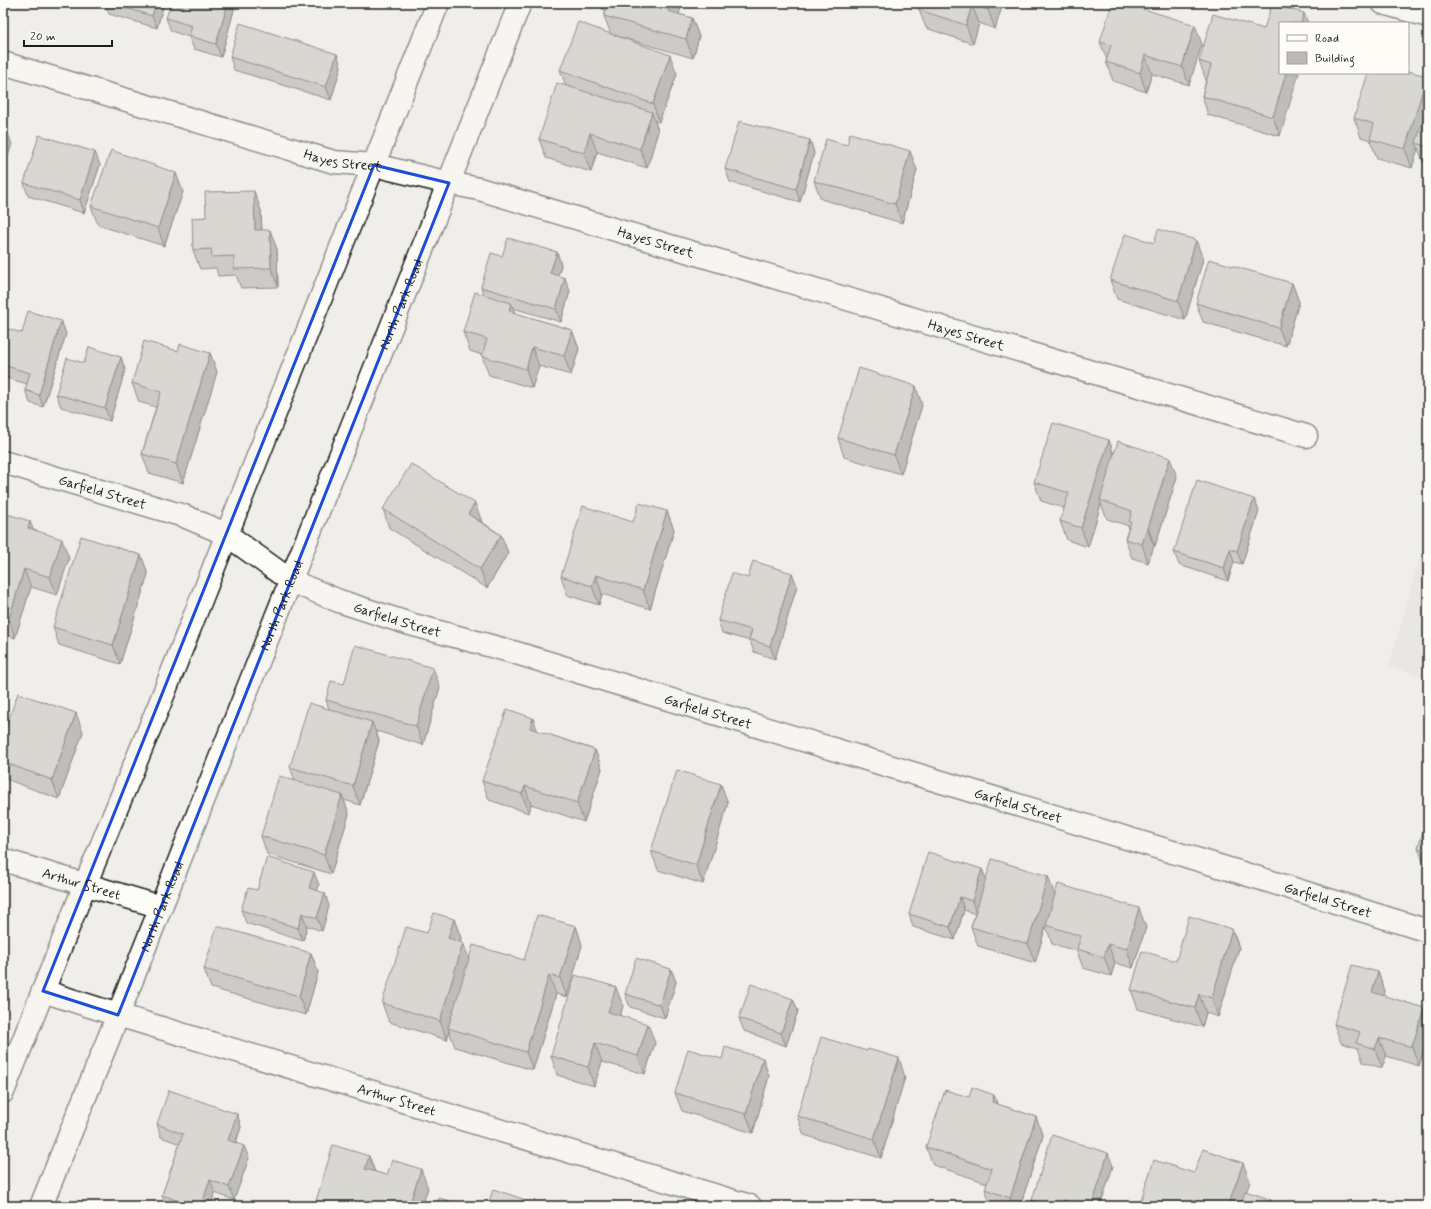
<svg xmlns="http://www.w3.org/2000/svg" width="1431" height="1209" font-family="Mynerve,sans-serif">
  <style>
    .built { fill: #e0deda }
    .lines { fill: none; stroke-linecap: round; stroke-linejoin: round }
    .minor-casing { stroke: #1c1c1c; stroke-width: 25 }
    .minor { stroke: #fdfcf7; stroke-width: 22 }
    .wall { fill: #a1a09d; stroke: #1c1c1c }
    .shaded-wall { fill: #83827f; stroke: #1c1c1c }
    .building { fill: #bbbab6; stroke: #1c1c1c }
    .marked { fill: none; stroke: #1d4ed8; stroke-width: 3; stroke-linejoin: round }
    .labels { text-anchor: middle; stroke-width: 3; stroke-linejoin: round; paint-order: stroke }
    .street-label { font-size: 14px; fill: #1c1c1c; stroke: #fdfcf7 }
  </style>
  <rect width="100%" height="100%" fill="#f0eeea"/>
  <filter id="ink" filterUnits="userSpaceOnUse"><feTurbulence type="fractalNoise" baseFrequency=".025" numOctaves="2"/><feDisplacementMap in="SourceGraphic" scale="8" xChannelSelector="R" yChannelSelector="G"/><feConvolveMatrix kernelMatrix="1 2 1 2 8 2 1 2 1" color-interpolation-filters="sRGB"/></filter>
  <g filter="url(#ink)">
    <!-- built -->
    <path class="built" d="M1428 529V678L1389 666Z"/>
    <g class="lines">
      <defs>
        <g id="minor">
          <path d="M1383 3 1428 16"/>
          <path id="s1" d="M3 63 334 162 374 165 449 183 479 189 1306 436"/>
          <path id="s2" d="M3 462 184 516 226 534 291 581 339 601 410 624 513 652 1265 880 1428 931"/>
          <path id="s3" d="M3 860 161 907"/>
          <path id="s4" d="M43 991 118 1015 750 1206"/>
          <path d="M3 1092 85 885 158 708 438 3"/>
          <path id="s5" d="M41 1206 118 1015 520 3"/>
        </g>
      </defs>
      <!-- minor casing -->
      <use href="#minor" class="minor-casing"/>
      <!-- minor -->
      <use href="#minor" class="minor"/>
    </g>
    <!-- wall -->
    <g class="wall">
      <path d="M84 3H98L97 7Z"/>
      <path d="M105 3H164L157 28 109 14Z"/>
      <path d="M600 3H682L679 14 692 18 699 37 693 58 620 37 677 74 659 122 655 121 658 131 647 168 597 152 591 172 546 158 539 139 566 86 560 70 611 34 604 16 606 11 602 9Z"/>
      <path d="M914 3H1003L995 29 979 23 973 44 926 28 919 10 920 6 915 4Z"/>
      <path d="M234 10 221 57 194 49 189 37 171 31 166 18Z"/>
      <path d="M1264 29 1280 136 1208 115 1202 96 1206 80 1199 61Z"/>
      <path d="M1100 42 1202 44 1189 85 1152 74 1146 92 1113 81 1106 62 1107 60Z"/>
      <path d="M337 54 341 67 331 100 234 70 230 57Z"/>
      <path d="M1428 78V164L1423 162 1418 148 1412 168 1377 158 1370 140 1361 137 1354 118Z"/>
      <path d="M810 140 814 153 800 202 730 182 725 169Z"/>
      <path d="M100 165 84 213 28 196 24 183Z"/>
      <path d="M917 170 902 223 821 199 814 181Z"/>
      <path d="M183 192 164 246 98 225 91 206Z"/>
      <path d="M261 210 262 230 277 249 278 287 241 288 236 275 218 276 216 268 200 269 193 250 206 217Z"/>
      <path d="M1154 243 1203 259 1185 320 1117 299 1110 280Z"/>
      <path d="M557 252 561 265 558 275 570 291 561 322 513 308 515 313 572 330 579 349 571 375 539 366 532 388 489 375 482 356V355L470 351 463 332 484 295 481 287 502 256Z"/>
      <path d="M1292 283 1299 302 1286 346 1203 322 1196 303Z"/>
      <path d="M61 321 66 334 43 407 30 403 25 390 27 384 3 377V333H22Z"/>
      <path d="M178 351 210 353 217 372 183 483 149 473 142 454 156 407 139 402 132 383Z"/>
      <path d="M121 357 125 370 110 421 61 407 56 394 84 363Z"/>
      <path d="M922 405 901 474 844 457 838 438Z"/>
      <path d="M1109 440 1114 455 1177 477 1155 546H1154L1148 563 1132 558 1125 539 1129 526 1107 519 1101 504 1088 547 1067 540 1060 521 1064 508 1041 501 1034 482Z"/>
      <path d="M1254 499 1259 511 1242 564 1234 562 1228 581 1179 565 1174 552Z"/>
      <path d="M383 509 482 522 501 535 508 553 487 588 389 528Z"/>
      <path d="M667 511 674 530 650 609 602 594 599 605 567 595 561 576 633 522Z"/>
      <path d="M3 527 33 530 69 558 57 595 31 587 15 638 3 634Z"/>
      <path d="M141 555 148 574 120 664 59 645 53 627Z"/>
      <path d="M792 573 797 586 775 659 754 652 750 641 722 633 718 620 748 578Z"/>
      <path d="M344 684 440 687 423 745 376 731 379 741 360 805 344 800 349 814 331 874 267 854 261 836 295 781 290 767 329 709 326 700Z"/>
      <path d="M538 731 595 750 602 769 584 822 531 804 529 813 489 800 482 781Z"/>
      <path d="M83 732 59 799 3 778V735Z"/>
      <path d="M728 803 703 884 658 870 651 851Z"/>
      <path d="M1428 815V873L1427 872 1418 848Z"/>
      <path d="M982 869 986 879 1055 894 1146 927 1133 968 1115 963 1111 976 1083 968 1077 951 1052 944 1046 926 1035 963 978 946 971 927 975 914 964 910 955 940 913 927 909 914Z"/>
      <path d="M319 885 317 891 329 906 322 931 307 926 303 941 246 923 241 910 257 890Z"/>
      <path d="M454 919 461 938 460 942 463 943 469 959 524 960 576 926 582 945 567 997 556 994 533 1070 455 1047 449 1031 447 1040 389 1022 382 1003 427 933Z"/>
      <path d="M1232 929 1239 948 1218 1017 1206 1013 1202 1027 1138 1009 1131 990 1176 961Z"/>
      <path d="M311 953 318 972 306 1015 211 988 204 969Z"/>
      <path d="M671 969 676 982 665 1018 630 1007 625 994Z"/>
      <path d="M1378 972 1385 991 1383 996 1424 1008 1428 1019V1036L1419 1066 1386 1056 1382 1068 1363 1062 1358 1048 1341 1043 1334 1024Z"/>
      <path d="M793 999 798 1011 786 1046 744 1031 739 1018Z"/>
      <path d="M623 1006 620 1016 655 1043 645 1074 602 1062 594 1086 557 1075 551 1056Z"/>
      <path d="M867 1051 905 1077 881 1158 804 1135 797 1116Z"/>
      <path d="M722 1059 769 1076 753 1133 682 1111 675 1093Z"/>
      <path d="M994 1095 997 1104 1036 1117 1043 1136 1020 1206H991L985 1189 987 1183 933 1165 926 1147 969 1097Z"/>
      <path d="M237 1114 241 1127 236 1143 249 1158 234 1200 215 1193 210 1206H166L162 1195 180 1144 161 1137 157 1124Z"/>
      <path d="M369 1156 375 1172 428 1188 422 1206H316L315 1204Z"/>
      <path d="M1113 1166 1100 1206H1034L1032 1200Z"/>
    </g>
    <!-- shaded-wall -->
    <g class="shaded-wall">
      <path d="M156 3H164L157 28 152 16Z"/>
      <path d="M228 3H232L234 10 221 57 216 44Z"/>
      <path d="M670 3H682L675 30 668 11Z"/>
      <path d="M990 3H1003L995 29 988 10Z"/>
      <path d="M972 5 979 23 973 44 966 25Z"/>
      <path d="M1304 13 1308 23H1301Z"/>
      <path d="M692 18 699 37 693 58 686 39Z"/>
      <path d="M1195 25 1202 44 1189 85 1182 67Z"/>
      <path d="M337 54 341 67 331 100 326 87Z"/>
      <path d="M670 55 677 74 659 122 653 104Z"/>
      <path d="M1145 55 1152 74 1146 92 1140 73Z"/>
      <path d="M1286 73H1299L1280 136 1273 117Z"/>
      <path d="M1427 76 1428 78V115L1416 143 1418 148 1412 168 1405 149Z"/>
      <path d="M652 112 658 131 647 168 640 149Z"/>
      <path d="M7 131 12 144 3 173V144Z"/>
      <path d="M590 133 597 152 591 172 584 153Z"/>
      <path d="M810 140 814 153 800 202 796 189Z"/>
      <path d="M910 151 917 170 902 223 895 204Z"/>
      <path d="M95 152 100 165 84 213 80 200Z"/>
      <path d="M176 173 183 192 164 246 158 228Z"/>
      <path d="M254 191 261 210 262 249 255 230Z"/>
      <path d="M270 230 277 249 278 287 271 268Z"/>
      <path d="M1196 240 1203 259 1185 320 1178 301Z"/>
      <path d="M557 252 561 265 555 286 550 273Z"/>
      <path d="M565 278 570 291 561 322 556 309Z"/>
      <path d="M1292 283 1299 302 1286 346 1279 328Z"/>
      <path d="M511 303 518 322 509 311Z"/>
      <path d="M61 321 66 334 43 407 39 395Z"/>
      <path d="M572 330 579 349 571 375 564 356Z"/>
      <path d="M532 347 539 366 532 388 526 369Z"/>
      <path d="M210 353 217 372 183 483 176 464Z"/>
      <path d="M121 357 125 370 110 421 105 408Z"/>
      <path d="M916 386 922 405 901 474 894 455Z"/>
      <path d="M1109 440 1115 459 1100 500 1101 504 1088 547 1081 528Z"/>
      <path d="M1170 458 1177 477 1155 546 1148 528Z"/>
      <path d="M1254 499 1259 511 1242 564 1237 551Z"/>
      <path d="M475 503 482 522 468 514Z"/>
      <path d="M667 511 674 530 650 609 643 590Z"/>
      <path d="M30 521 37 540 28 528Z"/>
      <path d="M1147 528 1154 546 1148 563 1142 544Z"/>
      <path d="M501 535 508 553 487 588 480 569Z"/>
      <path d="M62 539 69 558 57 595 50 577Z"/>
      <path d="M1230 549 1234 562 1228 581 1224 568Z"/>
      <path d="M141 555 148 574 120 664 113 645Z"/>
      <path d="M24 569 31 587 15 638 9 619Z"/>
      <path d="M792 573 797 586 775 659 770 646Z"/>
      <path d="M596 575 602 594 599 605 592 586Z"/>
      <path d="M433 668 440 687 423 745 416 726Z"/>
      <path d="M76 713 83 732 59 799 52 780Z"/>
      <path d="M533 718 540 737 530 728Z"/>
      <path d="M372 722 379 741 360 805 353 786Z"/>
      <path d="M595 750 602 769 584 822 577 803Z"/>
      <path d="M721 784 728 803 703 884 696 865Z"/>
      <path d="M525 786 531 804 529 813 522 794Z"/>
      <path d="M342 795 349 814 331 874 324 855Z"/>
      <path d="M982 869 987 882 976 914 972 901Z"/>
      <path d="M314 872 319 885 314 901 309 888Z"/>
      <path d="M1048 876 1055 895 1035 963 1028 944Z"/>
      <path d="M325 893 329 906 322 931 317 918Z"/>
      <path d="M960 897 964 910 955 940 950 927Z"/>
      <path d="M1139 908 1146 927 1133 968 1127 949Z"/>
      <path d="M302 913 307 926 303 941 298 928Z"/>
      <path d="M454 919 461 938 455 957 448 938Z"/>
      <path d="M576 926 582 945 567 997 560 978Z"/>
      <path d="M1232 929 1239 948 1218 1017 1212 998Z"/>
      <path d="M463 943 470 962 448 1028 449 1031 447 1040 440 1021Z"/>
      <path d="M1108 944 1115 963 1111 976 1104 957Z"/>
      <path d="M311 953 318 972 306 1015 299 996Z"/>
      <path d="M671 969 676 982 665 1018 660 1005Z"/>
      <path d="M1378 972 1385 991 1379 1011 1372 992Z"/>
      <path d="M549 975 556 994 533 1070 526 1052Z"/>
      <path d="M616 987 623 1006 615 1031 608 1012Z"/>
      <path d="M1199 994 1206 1013 1202 1027 1195 1008Z"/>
      <path d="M793 999 798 1011 786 1046 781 1033Z"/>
      <path d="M1424 1008 1428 1019V1036L1419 1066 1412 1047Z"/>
      <path d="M648 1024 655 1043 645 1074 638 1056Z"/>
      <path d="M1379 1038 1386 1056 1382 1068 1375 1049Z"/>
      <path d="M595 1043 602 1062 594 1086 588 1067Z"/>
      <path d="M763 1058 769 1076 753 1133 746 1114Z"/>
      <path d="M899 1058 905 1077 881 1158 874 1139Z"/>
      <path d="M994 1095 1001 1114 992 1102Z"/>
      <path d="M237 1114 241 1127 232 1152 228 1140Z"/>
      <path d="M1036 1117 1043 1136 1020 1206H1013L1010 1198Z"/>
      <path d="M244 1146 249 1158 234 1200 229 1187Z"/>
      <path d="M1108 1153 1113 1166 1100 1206H1092Z"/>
      <path d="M369 1156 376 1175 365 1169Z"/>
      <path d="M1243 1163 1250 1181 1242 1206H1228Z"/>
      <path d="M421 1169 428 1188 422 1206H409Z"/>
      <path d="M210 1180 215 1193 210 1206H201Z"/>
      <path d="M523 1199 526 1206H521Z"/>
      <path d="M1270 1199 1273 1206H1268Z"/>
      <path d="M1063 1200 1065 1206H1061Z"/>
    </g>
    <!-- building -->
    <g class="building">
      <path d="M110 3H156L152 16Z"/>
      <path d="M171 3H228L216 44 189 36 192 26 166 18Z"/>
      <path d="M608 3H670L668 11 692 18 686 39 604 16Z"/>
      <path d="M921 3H990L988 10 972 5 966 25 919 10Z"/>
      <path d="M1112 3H1124L1195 25 1182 67 1145 55 1140 73 1106 62 1111 45 1100 42Z"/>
      <path d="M1272 4 1304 13 1301 23H1280V73H1286L1273 117 1202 96 1211 65 1199 61 1213 14 1264 29Z"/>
      <path d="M578 22 670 55 653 104 560 70Z"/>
      <path d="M240 23 337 54 326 87 230 57Z"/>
      <path d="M1408 71 1427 76 1405 149 1370 139 1374 124 1354 118 1368 73H1408Z"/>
      <path d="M557 83 652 112 640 149 590 133 584 153 539 139Z"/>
      <path d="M1428 105V147L1416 143Z"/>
      <path d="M739 121 810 140 796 189 725 169Z"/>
      <path d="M3 130 7 131 3 144Z"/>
      <path d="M850 133 910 151 895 204 814 181 826 139 847 145Z"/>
      <path d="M39 135 95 152 80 200 24 183Z"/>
      <path d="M111 150 176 173 158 228 91 206Z"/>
      <path d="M254 191 255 230H270L271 268 234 269V256L212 257 211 249 193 250 192 218 206 217 205 192Z"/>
      <path d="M1158 229 1196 240 1178 301 1110 280 1125 234 1154 243Z"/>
      <path d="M508 238 557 252 550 273 565 278 556 309 481 287 491 253 502 256Z"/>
      <path d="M1209 259 1292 283 1279 328 1196 303Z"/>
      <path d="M475 292 511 303 509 311 572 330 564 356 532 347 526 369 482 356 487 339 463 332Z"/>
      <path d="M28 311 61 321 39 395 25 390 30 373 3 365V333L5 328 22 333Z"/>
      <path d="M144 341 178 351 180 344 210 353 176 464 142 454 161 392 132 383Z"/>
      <path d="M89 347 121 357 105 408 56 394 67 358 84 363Z"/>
      <path d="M859 368 916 386 894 455 838 438Z"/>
      <path d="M1053 423 1109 440 1081 528 1060 521 1069 493 1034 482Z"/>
      <path d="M1118 441 1170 458 1148 528H1147L1142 544 1125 539 1131 522H1129L1132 511 1100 500Z"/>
      <path d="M411 464 475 503 468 514 501 535 480 569 383 509Z"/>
      <path d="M1197 480 1254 499 1237 551 1230 549 1224 568 1174 552Z"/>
      <path d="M639 503 667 511 643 590 596 575 592 586 561 576 583 506 633 522Z"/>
      <path d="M7 514 30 521 28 528 62 539 50 577 24 569 9 619 3 618V527Z"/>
      <path d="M81 536 141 555 113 645 53 627Z"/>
      <path d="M753 561 792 573 770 646 749 639 752 630 718 620 732 573 748 578Z"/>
      <path d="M355 645 433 668 416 726 326 700 331 681 344 684Z"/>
      <path d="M18 693 76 713 52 780 3 762V735Z"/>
      <path d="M309 703 372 722 353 786 290 767Z"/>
      <path d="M507 709 533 718 530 728 595 750 577 803 525 786 522 794 482 781Z"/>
      <path d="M677 770 721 784 696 865 651 851Z"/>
      <path d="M279 776 342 795 324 855 261 836Z"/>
      <path d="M1428 815V851L1418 848Z"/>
      <path d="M928 852 982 869 972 901 960 897 950 927 909 914Z"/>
      <path d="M267 857 314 872 309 888 325 893 317 918 302 913 298 928 241 910 248 888 257 890Z"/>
      <path d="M992 859 1048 876 1028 944 971 927Z"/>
      <path d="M1058 884 1139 908 1127 949 1108 944 1104 957 1077 949 1081 936 1046 925Z"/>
      <path d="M434 913 454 919 448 938 463 943 440 1021 382 1003 406 927 427 933Z"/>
      <path d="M537 915 576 926 560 978 549 975 526 1052 448 1028 473 945 524 960Z"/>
      <path d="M1189 916 1232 929 1212 998 1199 994 1195 1008 1131 990 1142 951 1176 961Z"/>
      <path d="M217 926 311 953 299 996 204 969Z"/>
      <path d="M636 958 671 969 660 1005 625 994Z"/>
      <path d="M1352 965 1378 972 1372 992 1424 1008 1412 1047 1379 1038 1375 1049 1356 1043 1360 1032 1334 1024Z"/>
      <path d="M575 975 616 987 608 1012 648 1024 638 1056 595 1043 588 1067 551 1056Z"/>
      <path d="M751 984 793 999 781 1033 739 1018Z"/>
      <path d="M821 1037 867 1051 868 1049 899 1058 874 1139 797 1116Z"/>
      <path d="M725 1047 763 1058 746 1114 675 1093 688 1049 722 1059Z"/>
      <path d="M972 1087 994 1095 992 1102 1036 1117 1010 1198 985 1189 992 1169 926 1147 945 1090 969 1097Z"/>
      <path d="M169 1090 237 1114 228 1140 244 1146 229 1187 210 1180 201 1206H193L162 1195 183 1134 157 1124Z"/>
      <path d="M1052 1135 1108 1153 1092 1206H1083L1063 1200 1061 1206H1051L1032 1200Z"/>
      <path d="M333 1145 369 1156 365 1169 387 1175 392 1160 421 1169 409 1206H322L315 1204Z"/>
      <path d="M1203 1149 1243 1163 1228 1206H1139L1154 1160 1194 1173Z"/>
      <path d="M493 1189 523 1199 521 1206H488Z"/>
      <path d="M1245 1191 1270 1199 1268 1206H1241Z"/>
      <path d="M439 1198 466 1206H436Z"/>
      <path d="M1312 1202 1326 1206H1311Z"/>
    </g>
  </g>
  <!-- marked area -->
  <path d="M0 0H1431V1209H0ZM374 165 449 183 118 1015 43 991Z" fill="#f0eeea" fill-opacity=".55" fill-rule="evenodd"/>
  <path class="marked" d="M374 165 449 183 118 1015 43 991Z"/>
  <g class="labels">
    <!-- street labels -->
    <g class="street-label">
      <text dy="5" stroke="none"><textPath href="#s1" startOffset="354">Hayes Street</textPath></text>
      <text dy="5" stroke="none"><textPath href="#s1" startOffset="678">Hayes Street</textPath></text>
      <text dy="5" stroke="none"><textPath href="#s5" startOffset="971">North Park Road</textPath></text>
      <text dy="5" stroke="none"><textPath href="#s1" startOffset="1002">Hayes Street</textPath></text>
      <text dy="5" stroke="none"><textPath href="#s2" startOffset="104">Garfield Street</textPath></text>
      <text dy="5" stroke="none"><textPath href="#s5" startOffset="647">North Park Road</textPath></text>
      <text dy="5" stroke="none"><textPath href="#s2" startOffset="428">Garfield Street</textPath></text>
      <text dy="5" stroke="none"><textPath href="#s2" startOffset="752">Garfield Street</textPath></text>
      <text dy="5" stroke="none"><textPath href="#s2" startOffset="1076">Garfield Street</textPath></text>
      <text dy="5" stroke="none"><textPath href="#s3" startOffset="82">Arthur Street</textPath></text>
      <text dy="5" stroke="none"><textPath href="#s2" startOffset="1400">Garfield Street</textPath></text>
      <text dy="5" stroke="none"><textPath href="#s5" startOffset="323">North Park Road</textPath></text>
      <text dy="5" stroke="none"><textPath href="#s4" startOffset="370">Arthur Street</textPath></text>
    </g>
  </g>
  <!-- margin -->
  <rect width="1431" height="1209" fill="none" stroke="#fdfcf7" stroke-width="16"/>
  <rect x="8" y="8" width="1415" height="1193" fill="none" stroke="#1c1c1c" stroke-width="1.5" filter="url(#ink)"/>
  <!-- legend -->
  <rect x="1279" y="22" width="130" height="52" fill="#fdfcf7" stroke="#a3a29f"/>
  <rect x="1287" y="35" width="20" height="6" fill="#fdfcf7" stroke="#a3a29f"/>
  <text x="1315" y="42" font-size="12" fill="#1c1c1c">Road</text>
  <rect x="1287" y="52" width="20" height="12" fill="#bbbab6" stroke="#a3a29f"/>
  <text x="1315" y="62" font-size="12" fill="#1c1c1c">Building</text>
  <!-- scale -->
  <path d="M24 40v6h88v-6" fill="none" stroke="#1c1c1c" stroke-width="2"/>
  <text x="30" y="40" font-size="12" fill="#1c1c1c" stroke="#fdfcf7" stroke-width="3" paint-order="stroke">20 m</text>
</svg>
